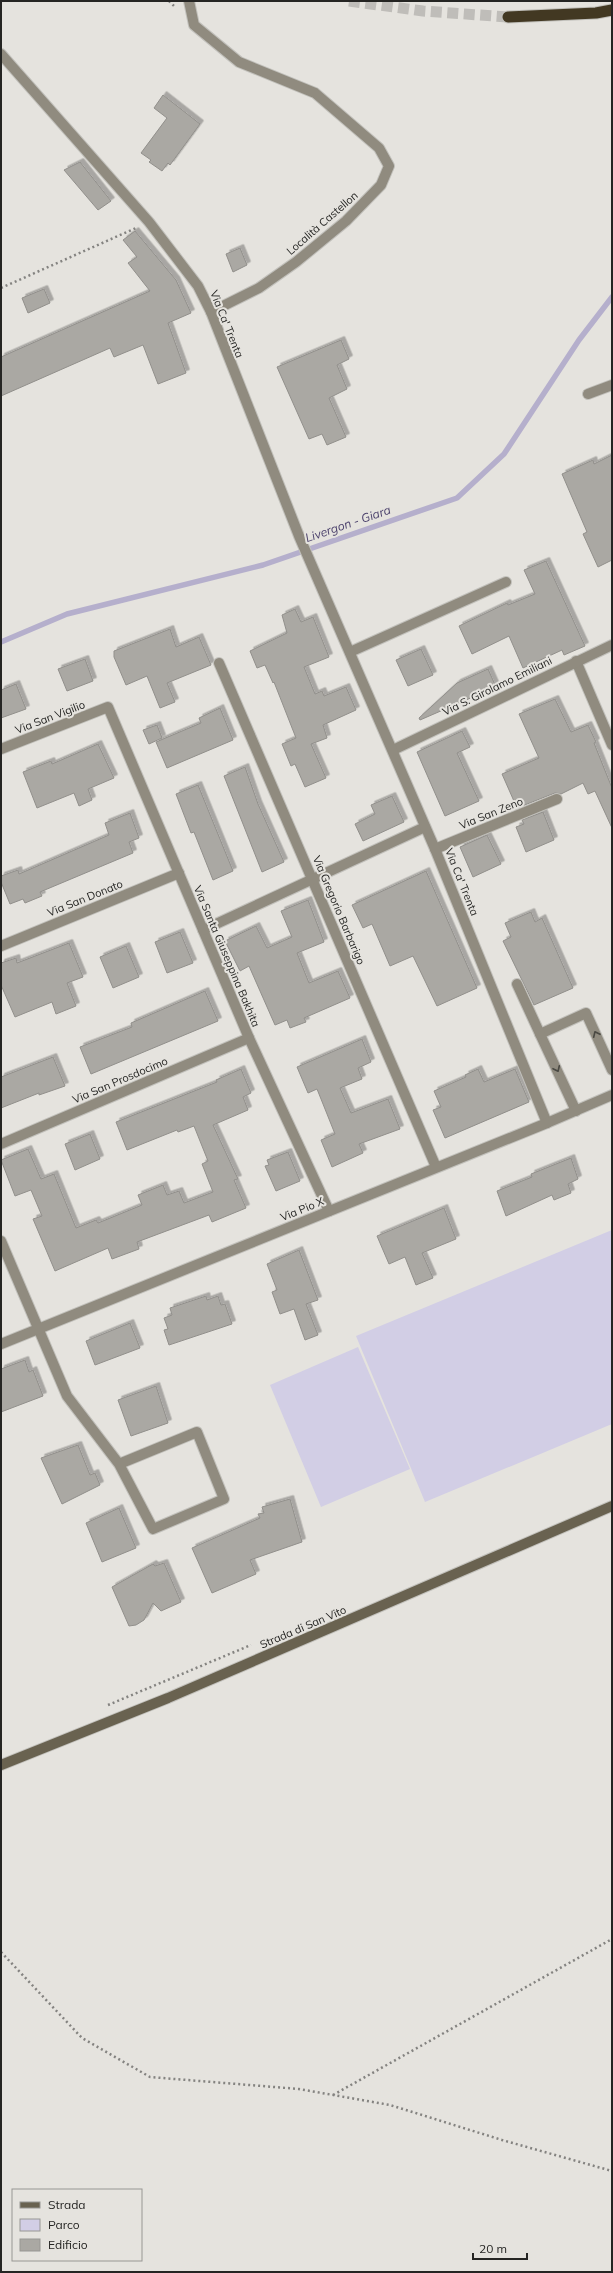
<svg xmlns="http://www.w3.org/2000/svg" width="613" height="2273" font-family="Mulish,sans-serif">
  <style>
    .green { fill: #d2cee5 }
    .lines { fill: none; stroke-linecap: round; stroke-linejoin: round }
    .stream { stroke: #b5afcc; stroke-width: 5.5 }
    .building { fill: #aaa8a3; stroke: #918f8b; filter: url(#shadow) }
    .trunk-tunnel { stroke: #bfbdb9; stroke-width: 11; stroke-dasharray: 11 5.5; stroke-linecap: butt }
    .service-casing { stroke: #c2c1bc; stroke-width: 12 }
    .pedestrian-casing { stroke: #c2c1bc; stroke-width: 12 }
    .minor-casing { stroke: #c2c1bc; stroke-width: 12 }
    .tertiary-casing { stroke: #c2c1bc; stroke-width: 12 }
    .secondary-casing { stroke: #c2c1bc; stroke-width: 12 }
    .trunk-casing { stroke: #c2c1bc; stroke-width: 13 }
    .path { stroke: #848380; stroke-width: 2.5; stroke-dasharray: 2 3; stroke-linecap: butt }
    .service { stroke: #908b7f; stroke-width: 10 }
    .pedestrian { stroke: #908b7f; stroke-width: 10 }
    .minor { stroke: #908b7f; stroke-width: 10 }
    .tertiary { stroke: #908b7f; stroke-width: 10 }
    .secondary { stroke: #696250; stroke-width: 10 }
    .trunk { stroke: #423822; stroke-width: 11 }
    .oneway { stroke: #4a4943 }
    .labels { text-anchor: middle; stroke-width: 4; stroke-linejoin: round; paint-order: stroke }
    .street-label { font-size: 11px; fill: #252523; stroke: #e5e3de }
    .water-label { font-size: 12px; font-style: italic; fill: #4c426c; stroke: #e5e3de }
  </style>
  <defs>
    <filter id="shadow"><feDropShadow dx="3.5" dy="-3.5" stdDeviation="0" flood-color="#0004"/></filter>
  </defs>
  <rect width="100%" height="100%" fill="#e5e3de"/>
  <!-- green -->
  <g class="green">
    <path d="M612 1230V1424L425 1502 356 1336Z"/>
    <path d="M358 1347 410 1469 321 1507 270 1385Z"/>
  </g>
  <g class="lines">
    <!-- stream -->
    <path class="stream" d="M1 642 67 614 263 565 457 498 504 454 579 340 612 297"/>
  </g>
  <!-- building -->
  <g class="building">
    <path d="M163 95 200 124 170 165 168 163 162 171 149 162 151 160 141 153 167 118 154 108Z"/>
    <path d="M80 162 111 201 98 210 64 170Z"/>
    <path d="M135 231 176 280 191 313 168 323 186 373 158 384 143 345 114 357 110 348 1 396V357L150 291 128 263 137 257 123 240Z"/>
    <path d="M240 248 247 265 233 272 226 254Z"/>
    <path d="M44 289 50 303 28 313 22 298Z"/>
    <path d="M341 340 349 359 337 365 347 389 329 398 346 437 327 445 322 434 309 439 277 367Z"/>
    <path d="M612 455V560L598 567 583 534 587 532 562 474 593 460 594 464Z"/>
    <path d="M546 561 585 646 564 655 562 650 523 668 509 636 472 654 459 626 507 603 508 605 535 594 524 570Z"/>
    <path d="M295 609 301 622 313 617 329 657 304 667 315 694 322 691 324 696 346 687 356 710 323 725 327 738 311 744 326 778 305 787 295 764 291 766 282 744 296 738 274 682 273 683 265 665 257 668 250 651 287 633 282 615Z"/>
    <path d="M170 629 176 647 199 637 211 665 167 683 175 702 160 708 147 676 126 685 114 657V651Z"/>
    <path d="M421 649 433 675 408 686 396 660Z"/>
    <path d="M85 659 93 681 67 691 58 669Z"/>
    <path d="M488 669 496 687 420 720 419 718 457 683Z"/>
    <path d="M16 684 26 709 1 718V690Z"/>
    <path d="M555 699 571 732 588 725 596 742 594 743 612 788V828L595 791 588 794 583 783 561 794 555 793 517 808 502 774 539 758 519 714Z"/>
    <path d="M220 708 233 740 167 768 156 742 201 723 199 718Z"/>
    <path d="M157 725 162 738 149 744 143 730Z"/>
    <path d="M462 731 470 747 457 753 479 801 445 816 417 752Z"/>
    <path d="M98 744 114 778 88 789 92 800 79 806 74 793 37 808 23 772 51 761 52 764Z"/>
    <path d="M245 767 258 804 284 862 262 872 224 776Z"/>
    <path d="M198 785 233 871 213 880 194 832 191 833 176 794Z"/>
    <path d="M392 796 404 822 363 841 355 824 375 814 371 805Z"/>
    <path d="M543 812 554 840 526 852 516 827 524 824 522 820Z"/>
    <path d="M130 813 139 838 129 842 133 853 40 892 42 896 25 903 23 899 10 904 1 882V876L18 870 19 874 109 835 105 823Z"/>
    <path d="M487 835 501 864 473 877 460 847Z"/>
    <path d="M426 871 477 988 437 1006 413 956 390 966 372 924 363 928 352 905Z"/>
    <path d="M308 900 324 942 297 953 309 983 338 971 350 998 304 1018 306 1022 290 1028 287 1020 275 1025 249 966 240 971 225 941 256 926 267 948 292 937 281 911Z"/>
    <path d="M531 912 535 922 542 918 573 988 534 1005 503 941 511 937 505 923Z"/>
    <path d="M180 932 193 963 167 973 155 942Z"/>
    <path d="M69 943 83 977 67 983 76 1006 56 1014 52 1002 15 1017 1 985V963L16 958 17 963Z"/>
    <path d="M126 946 139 977 113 988 100 957Z"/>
    <path d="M205 991 218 1021 91 1074 80 1047 132 1027 131 1023Z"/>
    <path d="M362 1039 371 1062 358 1068 362 1079 340 1088 351 1113 388 1099 400 1129 359 1144 363 1153 332 1167 321 1140 335 1134 317 1089 308 1093 297 1067Z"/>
    <path d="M53 1057 65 1086 39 1095V1093L1 1108V1077Z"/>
    <path d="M241 1069 251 1093 243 1097 248 1110 213 1125 238 1179 234 1180 246 1208 212 1222 209 1215 137 1242 139 1249 112 1259 108 1248 55 1271 33 1219 42 1216 31 1190 15 1196 1 1160 28 1149 41 1179 54 1174 76 1228 96 1220 98 1223 142 1205 138 1195 163 1185 167 1195 179 1191 184 1203 213 1192 202 1164 208 1161 194 1126 178 1132 177 1130 127 1150 116 1122 217 1082 216 1080Z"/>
    <path d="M478 1069 484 1082 515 1069 529 1102 445 1138 433 1110 441 1107 434 1091 466 1077 465 1075Z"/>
    <path d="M90 1134 100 1159 75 1170 65 1144Z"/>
    <path d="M288 1152 300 1181 276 1191 265 1166 269 1165 267 1160Z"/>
    <path d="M571 1158 578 1179 568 1184 571 1193 554 1200 552 1195 506 1216 497 1191 532 1177 531 1174Z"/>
    <path d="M444 1208 456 1239 422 1253 433 1278 416 1285 405 1257 389 1264 377 1236Z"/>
    <path d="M299 1250 318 1300 306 1304 318 1335 305 1340 294 1309 280 1314 272 1292 277 1290 267 1264Z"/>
    <path d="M206 1296 207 1300 218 1296 221 1305 225 1304 232 1324 169 1345 164 1330 168 1329 164 1318 172 1315 170 1308Z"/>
    <path d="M130 1323 140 1348 95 1365 86 1341Z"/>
    <path d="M25 1360 29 1372 33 1370 43 1396 1 1412V1369Z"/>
    <path d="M156 1386 168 1423 131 1436 118 1400Z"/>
    <path d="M78 1445 90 1475 95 1473 100 1485 62 1504 41 1458Z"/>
    <path d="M290 1499 302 1542 250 1560 256 1574 212 1593 192 1548 260 1518 258 1514 264 1513 262 1507Z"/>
    <path d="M119 1508 136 1548 102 1562 86 1523Z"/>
    <path d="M164 1563 181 1602 161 1611 153 1603 144 1620 136 1625 129 1626 112 1587 153 1564 155 1566Z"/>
  </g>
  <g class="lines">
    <!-- trunk-tunnel -->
    <path class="trunk-tunnel" d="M349 1 423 11 508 17"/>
    <defs>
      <g id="service">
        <path d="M588 394 612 385"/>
        <path d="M576 1111 540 1034 586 1013 612 1070"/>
      </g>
      <path id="pedestrian" d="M517 984 540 1034"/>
      <g id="minor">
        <path d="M189 1 194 25 239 62 315 93 379 148 389 166 381 185 346 221 296 262 259 288 211 312"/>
        <path d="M350 652 506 582"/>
        <path d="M576 661 612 745"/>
        <path d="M219 663 436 1167"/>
        <path d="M1 749 108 707 249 1038 329 1211"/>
        <path d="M393 750 612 645"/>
        <path d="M435 849 557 799"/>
        <path d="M203 930 425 827"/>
        <path d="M1 946 179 873"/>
        <path d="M1 1144 249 1038"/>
        <path d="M1 1241 67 1396 119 1464 153 1529 224 1499 197 1432 119 1464"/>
      </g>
      <g id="tertiary">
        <path d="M1 54 149 222 198 286 211 312 299 536 435 849 547 1123"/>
        <path d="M1 1344 547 1123 612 1095"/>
      </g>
      <path id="secondary" d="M1 1765 168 1698 612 1506"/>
      <path id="trunk" d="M508 17 596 13 612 10"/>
    </defs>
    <!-- service casing -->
    <use href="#service" class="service-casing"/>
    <!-- pedestrian casing -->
    <use href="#pedestrian" class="pedestrian-casing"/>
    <!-- minor casing -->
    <use href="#minor" class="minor-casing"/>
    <!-- tertiary casing -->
    <use href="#tertiary" class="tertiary-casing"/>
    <!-- secondary casing -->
    <use href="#secondary" class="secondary-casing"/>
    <!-- trunk casing -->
    <use href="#trunk" class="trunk-casing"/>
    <!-- path -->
    <g class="path">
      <path d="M169 1 176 8"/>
      <path d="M1 288 136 228"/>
      <path d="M108 1705 251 1645"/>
      <path d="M1 1952 82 2038 150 2077 299 2089 390 2105 502 2140 612 2171"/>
      <path d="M333 2095 612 1939"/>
    </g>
    <!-- service -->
    <use href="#service" class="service"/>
    <!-- pedestrian -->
    <use href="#pedestrian" class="pedestrian"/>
    <!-- minor -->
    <use href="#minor" class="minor"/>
    <!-- tertiary -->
    <use href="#tertiary" class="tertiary"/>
    <!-- secondary -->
    <use href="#secondary" class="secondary"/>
    <!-- trunk -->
    <use href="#trunk" class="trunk"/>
  </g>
  <!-- one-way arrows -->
  <defs><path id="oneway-chevron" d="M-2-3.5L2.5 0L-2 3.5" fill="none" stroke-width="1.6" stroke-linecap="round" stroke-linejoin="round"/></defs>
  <g class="oneway">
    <use href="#oneway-chevron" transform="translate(596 1034) rotate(-115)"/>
    <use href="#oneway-chevron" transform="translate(557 1069) rotate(65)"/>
  </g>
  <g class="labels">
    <!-- street labels -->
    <g class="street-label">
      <text transform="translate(322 223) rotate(-41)" y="4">Località Castellon</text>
      <text transform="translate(227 324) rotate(68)" y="4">Via Ca' Trenta</text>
      <text transform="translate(497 686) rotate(-26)" y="4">Via S. Girolamo Emiliani</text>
      <text transform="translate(50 717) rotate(-21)" y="4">Via San Vigilio</text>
      <text transform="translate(491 813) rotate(-22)" y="4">Via San Zeno</text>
      <text transform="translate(462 882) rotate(68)" y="4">Via Ca' Trenta</text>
      <text transform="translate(85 898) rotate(-22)" y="4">Via San Donato</text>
      <text transform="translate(339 910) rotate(67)" y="4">Via Gregorio Barbarigo</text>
      <text transform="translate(227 956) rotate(67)" y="4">Via Santa Giuseppina Bakhita</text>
      <text transform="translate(120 1080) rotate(-23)" y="4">Via San Prosdocimo</text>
      <text transform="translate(302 1209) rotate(-22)" y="4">Via Pio X</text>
      <text transform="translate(303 1627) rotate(-23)" y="4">Strada di San Vito</text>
    </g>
    <!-- water labels -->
    <g class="water-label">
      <text transform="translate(348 524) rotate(-19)" y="4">Livergon - Giara</text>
    </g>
  </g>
  <!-- border -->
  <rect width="613" height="2273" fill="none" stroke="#252523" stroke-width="4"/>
  <!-- legend -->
  <rect x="12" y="2189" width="130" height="72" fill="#e5e3de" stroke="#989793"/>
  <rect x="20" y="2202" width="20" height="6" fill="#696250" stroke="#989793"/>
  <text x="48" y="2209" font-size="12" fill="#252523">Strada</text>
  <rect x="20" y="2219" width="20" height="12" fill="#d2cee5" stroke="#989793"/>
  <text x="48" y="2229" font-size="12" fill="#252523">Parco</text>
  <rect x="20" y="2239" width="20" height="12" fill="#aaa8a3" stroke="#989793"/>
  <text x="48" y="2249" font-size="12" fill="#252523">Edificio</text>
  <!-- scale -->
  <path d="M473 2253v6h54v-6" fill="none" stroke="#252523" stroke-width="2"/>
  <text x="479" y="2253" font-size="12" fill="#252523" stroke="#e5e3de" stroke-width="3" paint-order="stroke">20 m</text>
</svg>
